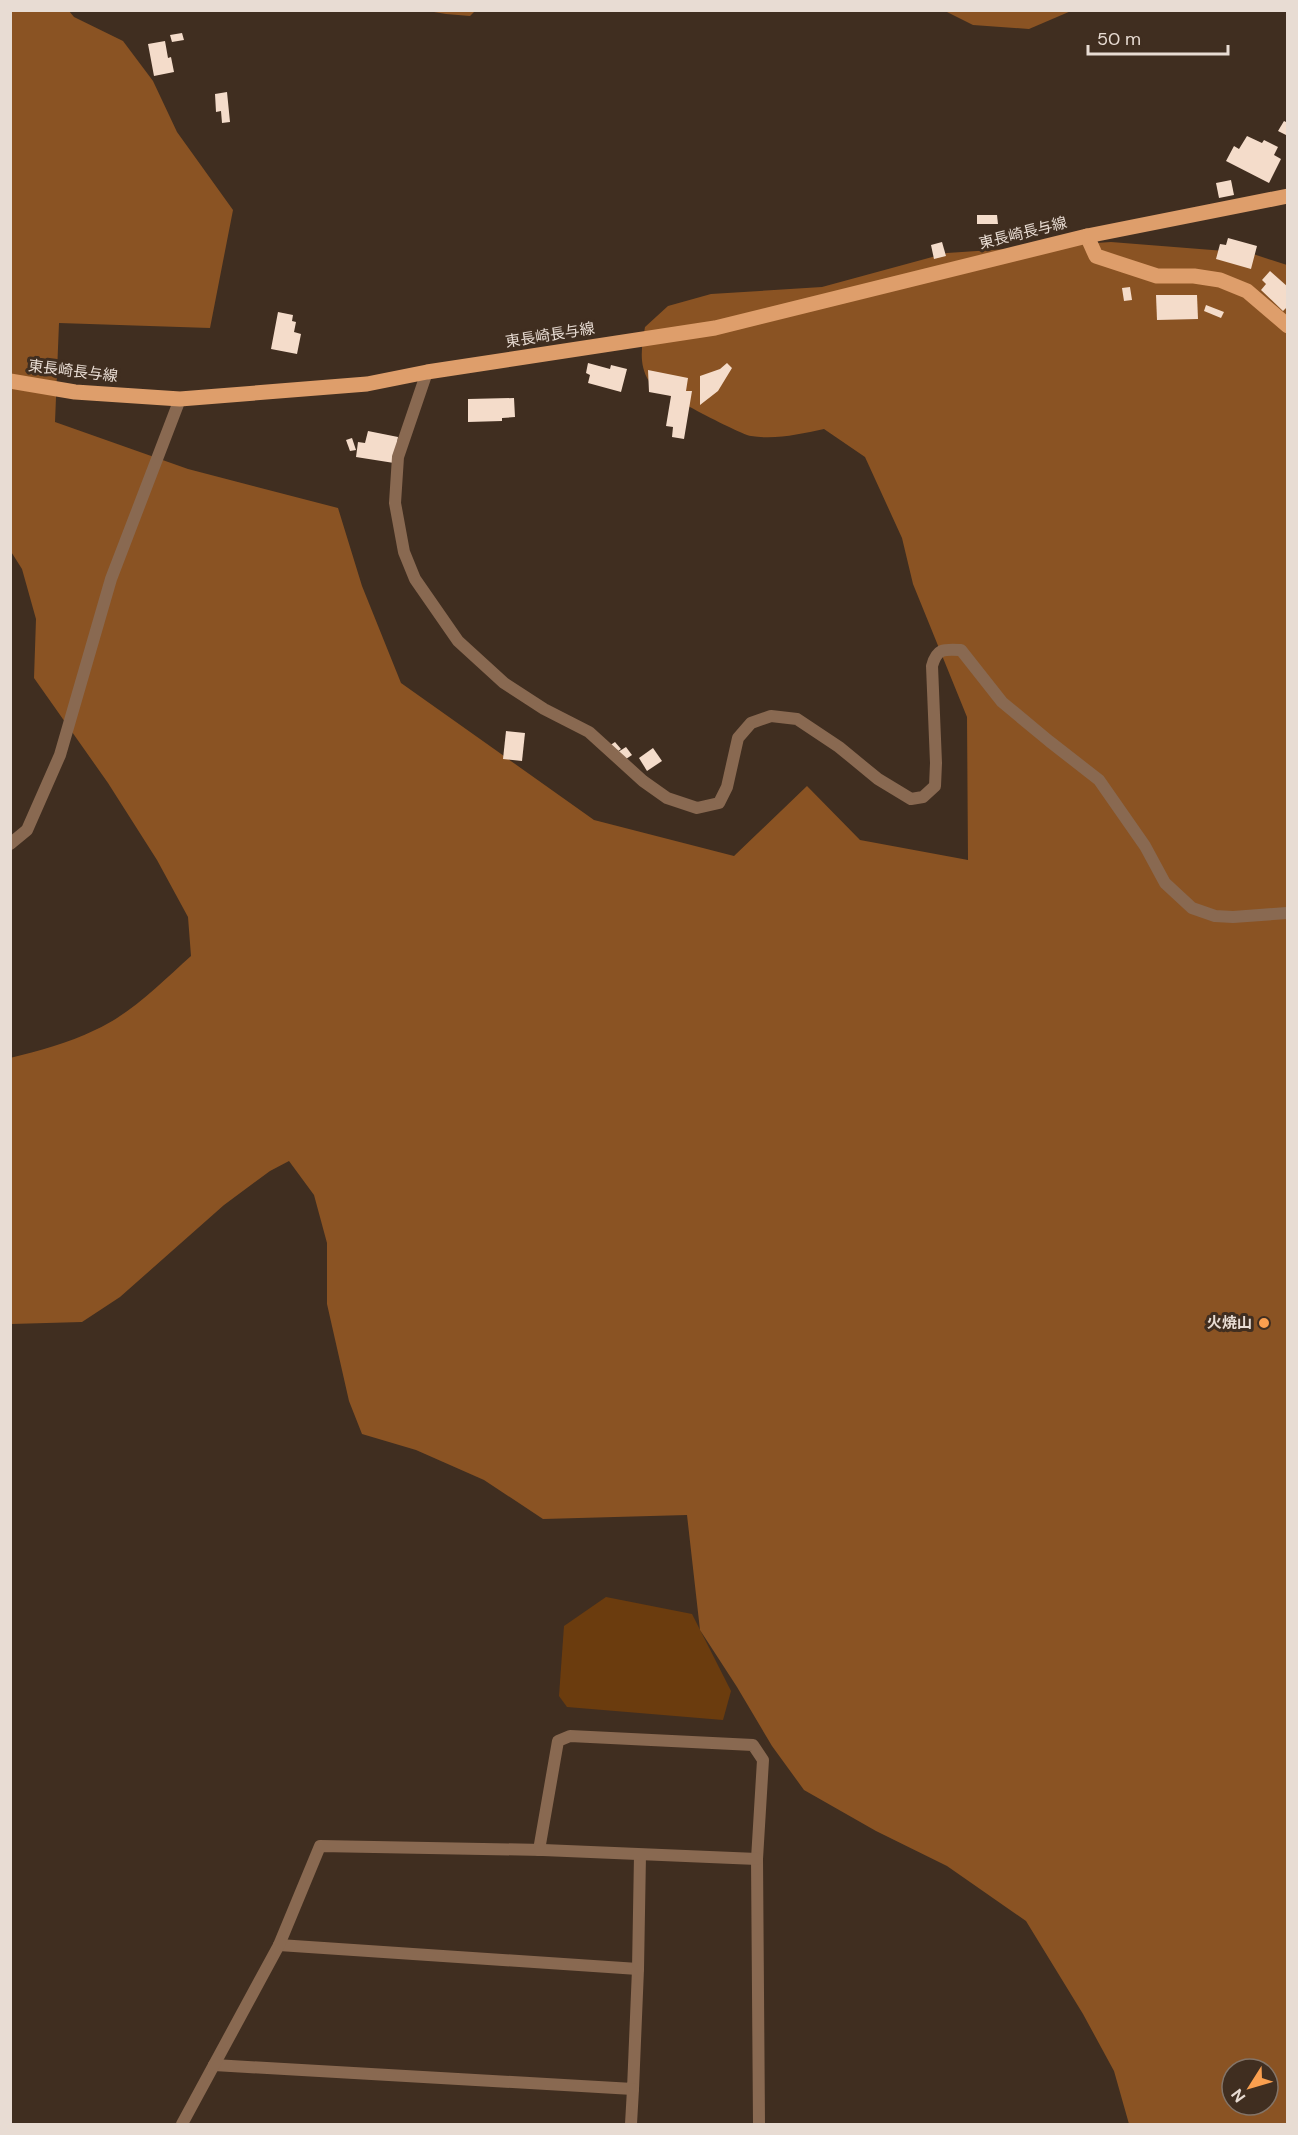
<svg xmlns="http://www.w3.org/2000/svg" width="1298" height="2135" font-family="'DM Sans','Noto Sans JP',sans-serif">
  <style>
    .green { fill: #6b3c0e }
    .forest { fill: #8a5323; fill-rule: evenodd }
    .building { fill: #f4dcca }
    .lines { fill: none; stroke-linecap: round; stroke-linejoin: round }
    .minor { stroke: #896951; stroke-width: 12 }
    .primary { stroke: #de9e6b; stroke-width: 15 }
    .poi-dot { fill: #fa9f4f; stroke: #402e20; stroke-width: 2 }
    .labels { text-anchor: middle; stroke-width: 6; stroke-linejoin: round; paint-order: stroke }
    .street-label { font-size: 15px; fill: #e8dcd3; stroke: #402e20 }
    .poi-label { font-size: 15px; font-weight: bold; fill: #e8dcd3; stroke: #402e20; text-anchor: end }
  </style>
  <rect width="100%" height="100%" fill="#402e20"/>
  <!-- green -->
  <path class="green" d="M606 1597 692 1614 731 1691 723 1720 567 1707 559 1696 564 1626Z"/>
  <!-- forest -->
  <g class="forest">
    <path d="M11 11H69L74 17 123 41 153 81 177 132 233 210 210 328 59 323 55 422 188 469 338 508 362 586 401 683 594 820 734 856 807 786 860 840 968 860 967 717 913 584 902 538 865 457 824 429C800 434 776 440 751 436 739 434 655 390 649 381 638 364 642 345 645 327L668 306 711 294 822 287 947 253 1111 242 1250 253 1287 265V2124H1129L1114 2071 1083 2014 1026 1921 947 1866 876 1831 804 1790 772 1746 737 1687 700 1630 687 1515 543 1519 484 1480 416 1450 362 1434 349 1401 327 1304V1243L314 1195 289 1161 270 1171 224 1205 120 1297 82 1322 11 1324 10 1058C39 1051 68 1043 95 1030 131 1014 162 982 191 956L188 917 157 860 108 783 34 678 36 619 22 569 10 550ZM1232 2069H1268V2105H1232Z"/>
    <path d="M428 11H475L470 16 446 14Z"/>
    <path d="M945 11H1071L1029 29 973 25Z"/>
  </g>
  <!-- building -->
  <g class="building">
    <path d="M182 33 184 40 172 42 170 35Z"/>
    <path d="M165 41 168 58 171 57 174 72 154 76 148 44Z"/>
    <path d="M227 92 230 122 222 123 221 111 216 112 215 94Z"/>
    <path d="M1284 121 1288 123V136L1278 131Z"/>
    <path d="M1247 136 1262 143 1264 140 1278 147 1274 155 1281 159 1269 183 1226 161 1234 146 1239 149Z"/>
    <path d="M1231 180 1234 195 1219 198 1216 183Z"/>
    <path d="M977 215H997L998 224H977Z"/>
    <path d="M1228 238 1257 246 1251 269 1216 259 1220 244 1226 245Z"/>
    <path d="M942 242 946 256 934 259 931 245Z"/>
    <path d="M1270 271 1288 287V306L1283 311 1261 290 1266 284 1262 280Z"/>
    <path d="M1130 287 1132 300 1124 301 1122 288Z"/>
    <path d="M1156 295H1197L1198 319 1157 320Z"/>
    <path d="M1206 305 1224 312 1221 318 1204 311Z"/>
    <path d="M278 312 293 315 292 321 296 322 294 332 301 334 297 354 271 349Z"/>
    <path d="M588 363 610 369 611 365 627 369 621 392 588 383 590 375 586 373Z"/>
    <path d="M727 363 732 368 718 391 700 405V376L720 369Z"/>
    <path d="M648 370 688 378 686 391H692L684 439 672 437 673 427 666 426 671 396 649 392Z"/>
    <path d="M514 398 515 417 502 418V421L468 422V399Z"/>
    <path d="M368 431 398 437 394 463 356 457 358 442 365 443Z"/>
    <path d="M352 438 356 450 350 451 346 440Z"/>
    <path d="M506 731 525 733 522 761 503 759Z"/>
    <path d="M615 742 621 749 614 754 609 746Z"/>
    <path d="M626 747 632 755 623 761 618 752Z"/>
    <path d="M653 748 662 761 647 771 639 758Z"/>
  </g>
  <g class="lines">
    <!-- minor -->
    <g class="minor">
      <path d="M427 372 398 457 395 503 404 552 415 579 458 641 504 683 544 709 589 732 643 781 667 798 697 808 719 803 727 787 738 738 751 723 771 716 797 719 839 747 878 779 911 799 923 797 935 786 936 763 932 666C937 648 944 649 961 650L1002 702 1049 741 1099 780 1145 846 1165 883 1192 908 1215 916 1233 917 1287 913"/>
      <path d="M10 844 27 830 60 755 111 579 180 399"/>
      <path d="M539 1850 558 1741 570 1736 753 1745 763 1760 757 1859 759 2124"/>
      <path d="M279 1945 638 1969"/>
      <path d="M214 2065 633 2089 638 1969 640 1855"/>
      <path d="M182 2124 279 1945 320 1846 543 1850 757 1859"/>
      <path d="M631 2124 633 2089"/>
    </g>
    <!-- primary -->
    <g class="primary">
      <path d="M1087 236 1096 256 1157 276H1194L1220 280 1247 291 1288 326"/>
      <path d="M10 381 75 392 180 399 367 384 427 372 715 328 1087 236 1288 196"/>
    </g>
  </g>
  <!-- markers -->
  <circle class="poi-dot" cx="1264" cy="1323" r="6"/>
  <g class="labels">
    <!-- street labels -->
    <g class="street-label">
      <text transform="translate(1023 233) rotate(-14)" y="5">東長崎長与線</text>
      <text transform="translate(550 335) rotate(-9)" y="5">東長崎長与線</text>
      <text transform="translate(73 371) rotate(7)" y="5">東長崎長与線</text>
    </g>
    <!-- poi labels -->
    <g class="poi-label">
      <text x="1252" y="1328">火焼山</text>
    </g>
  </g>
  <!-- border -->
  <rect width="1298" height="2135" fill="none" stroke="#e8dcd3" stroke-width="24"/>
  <!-- north arrow -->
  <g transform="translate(1250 2087) rotate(233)"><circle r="28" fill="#402e20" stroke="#837468" stroke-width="1.5"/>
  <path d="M0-4.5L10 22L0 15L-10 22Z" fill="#fa9f4f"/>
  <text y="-9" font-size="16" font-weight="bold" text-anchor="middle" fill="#e8dcd3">N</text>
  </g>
  <!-- scale -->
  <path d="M1088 45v9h140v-9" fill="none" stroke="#e8dcd3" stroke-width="3"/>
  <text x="1097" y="45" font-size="18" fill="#e8dcd3" stroke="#402e20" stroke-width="4.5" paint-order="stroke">50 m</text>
</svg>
